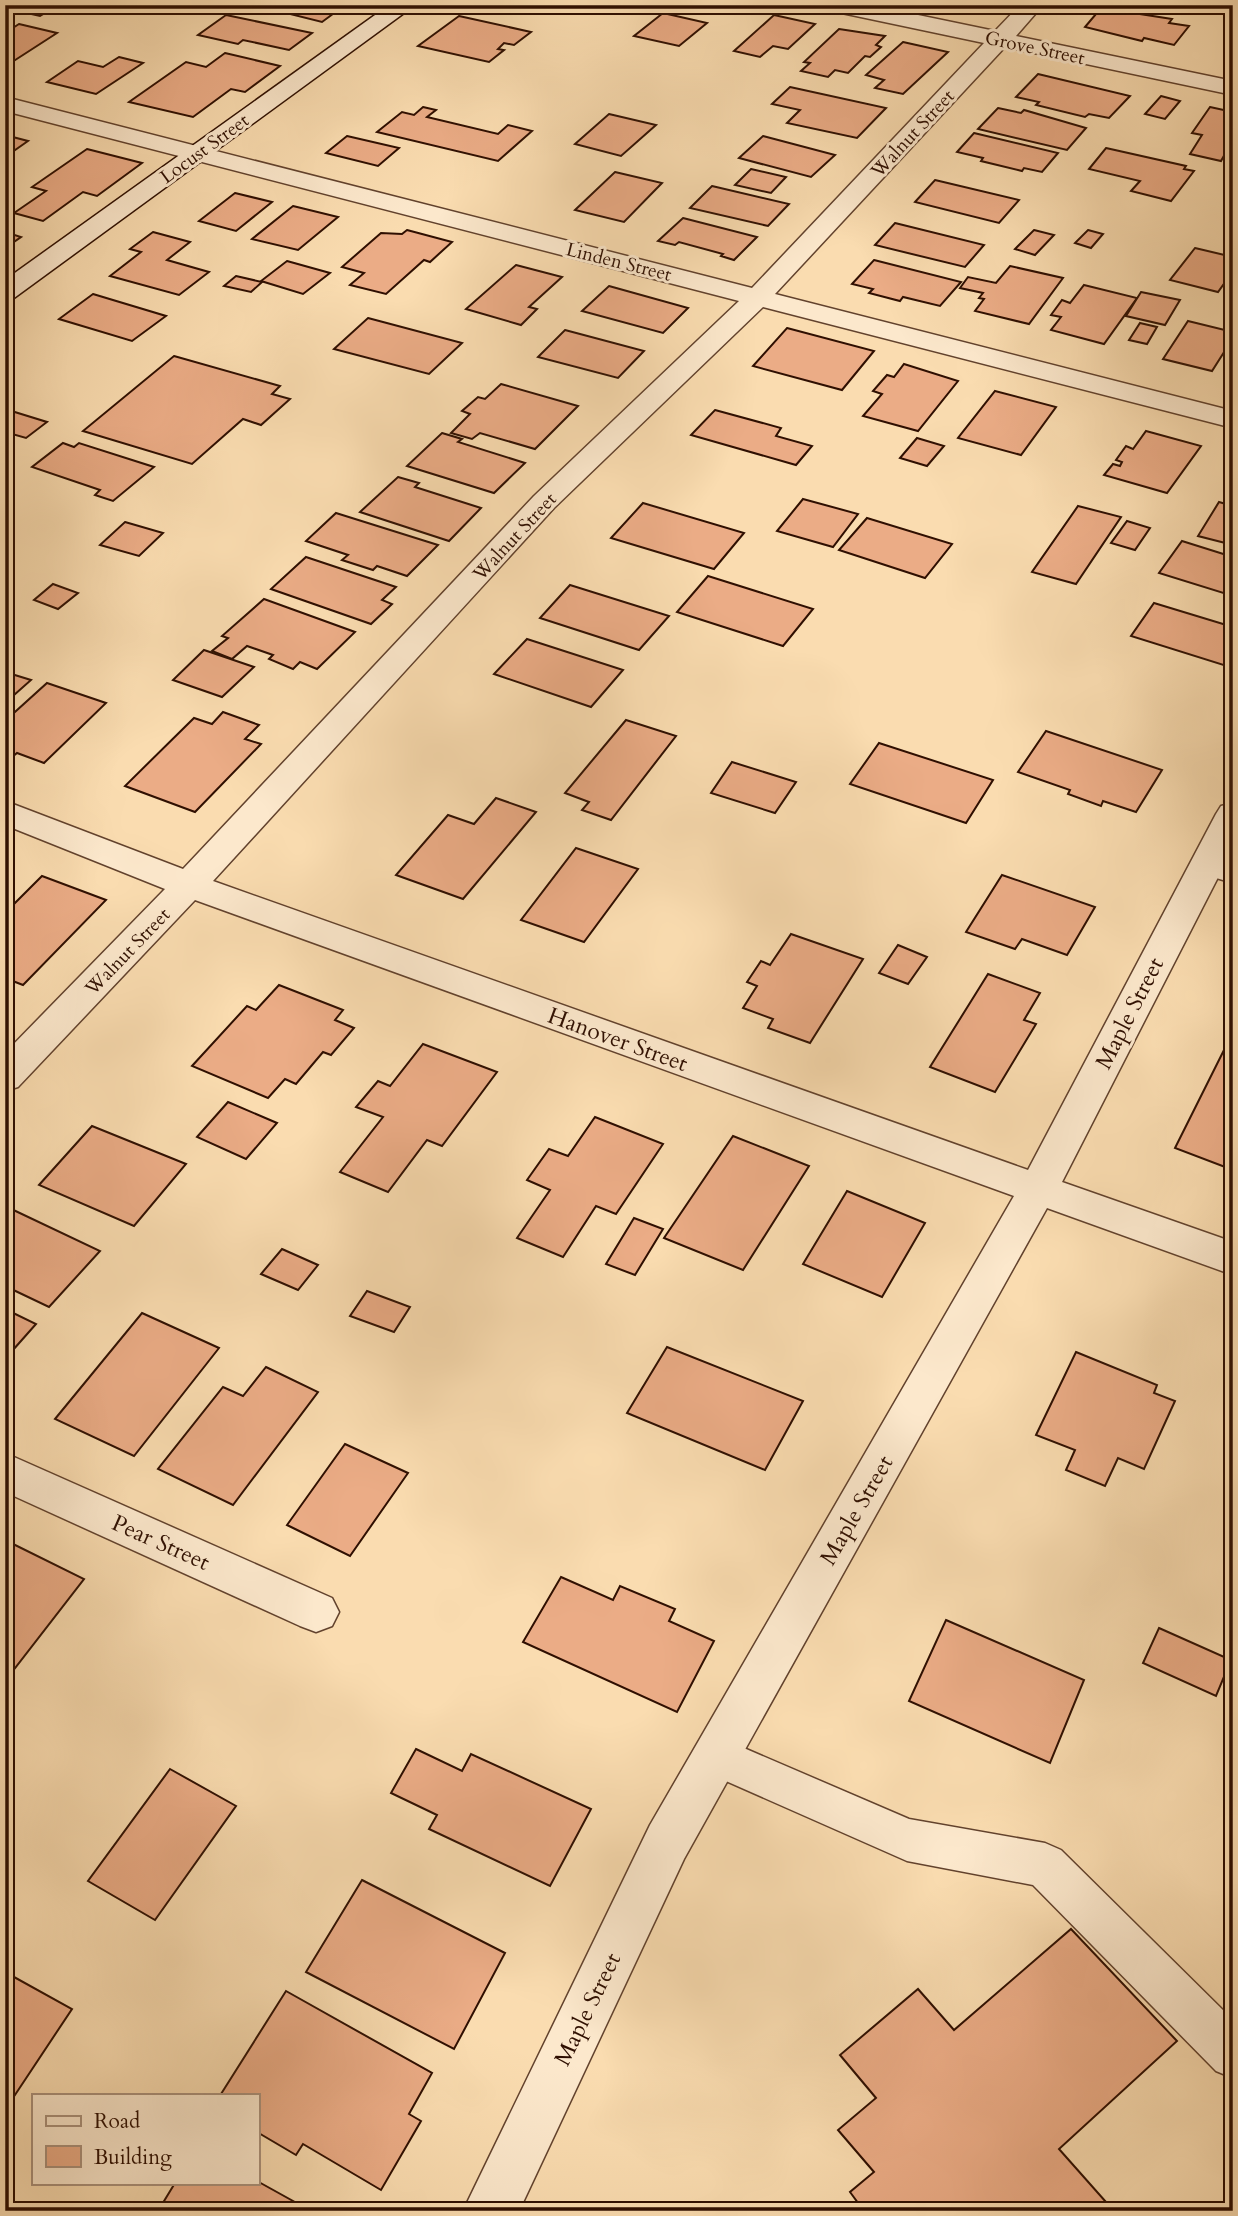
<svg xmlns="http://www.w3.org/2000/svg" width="1238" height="2216" font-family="Cardo,serif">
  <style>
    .building { fill: #ebac86; stroke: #2f0f01; stroke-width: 2 }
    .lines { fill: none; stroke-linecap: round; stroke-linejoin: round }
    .lane-casing { stroke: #62422d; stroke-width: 3 }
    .street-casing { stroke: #62422d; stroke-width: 3 }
    .secondary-casing { stroke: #2f0f01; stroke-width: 3 }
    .lane { fill: #fce8cc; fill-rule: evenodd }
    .street { fill: #fce8cc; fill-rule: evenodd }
    .secondary { fill: #fce8cc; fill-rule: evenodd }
    .labels { text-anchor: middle; stroke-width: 6; stroke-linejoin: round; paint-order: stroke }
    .far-street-label { font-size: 19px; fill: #2f0f01; stroke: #fce8cc }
    .street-label { font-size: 23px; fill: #2f0f01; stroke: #fce8cc }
  </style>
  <rect width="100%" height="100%" fill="#fadcb0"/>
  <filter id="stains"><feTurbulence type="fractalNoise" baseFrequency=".00286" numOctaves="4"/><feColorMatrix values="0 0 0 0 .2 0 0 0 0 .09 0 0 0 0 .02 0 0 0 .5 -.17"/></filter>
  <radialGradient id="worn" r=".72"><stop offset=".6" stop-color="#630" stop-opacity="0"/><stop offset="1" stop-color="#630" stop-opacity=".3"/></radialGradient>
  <!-- building -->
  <g class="building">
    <path d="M15 5H58L40 16 9 9Z"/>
    <path d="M254 5H345L322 22Z"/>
    <path d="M579 5H616L607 12Z"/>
    <path d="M1101 8 1172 19 1169 23 1189 26 1174 45 1144 38 1142 41 1085 27Z"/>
    <path d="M663 13 707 23 679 46 634 36Z"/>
    <path d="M226 15 312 33 289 50 243 40 238 44 198 35Z"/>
    <path d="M774 15 815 24 788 49 773 46 760 57 734 51Z"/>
    <path d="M459 16 531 32 514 45 504 43 498 49 504 50 489 62 418 46Z"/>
    <path d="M19 24 57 33 9 64 5 63V33Z"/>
    <path d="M839 29 885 36 876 45 881 47 870 57 865 56 848 73 835 70 828 77 801 71 810 63 804 62Z"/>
    <path d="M903 42 948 52 903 94 875 88 884 80 866 75Z"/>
    <path d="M225 53 280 66 245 92 231 89 193 117 129 102 186 62 206 67Z"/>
    <path d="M119 57 143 63 96 94 47 82 78 61 103 67Z"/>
    <path d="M1038 74 1130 96 1109 118 1089 114 1085 117 1036 105 1039 102 1016 97Z"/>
    <path d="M790 87 886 108 857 138 787 123 800 110 772 104Z"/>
    <path d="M1161 96 1180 101 1165 119 1145 114Z"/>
    <path d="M423 107 436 110 427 117 498 134 508 125 532 131 498 161 377 132 402 112 414 115Z"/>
    <path d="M1210 107 1233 112V153L1226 152 1221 161 1190 154 1202 135 1192 133Z"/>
    <path d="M998 108 1021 113 1024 110 1086 128 1067 150 978 129Z"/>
    <path d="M609 114 656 125 621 156 575 144Z"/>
    <path d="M974 133 1058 153 1042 172 1024 168 1022 171 981 161 983 158 957 152Z"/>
    <path d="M5 135 28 141 5 157Z"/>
    <path d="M347 136 399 148 378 166 326 153Z"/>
    <path d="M763 136 835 155 811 177 739 158Z"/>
    <path d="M1106 148 1186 166 1184 169 1194 171 1171 201 1131 191 1140 181 1089 169Z"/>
    <path d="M87 149 142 163 97 196 83 192 43 221 14 213 46 191 32 187Z"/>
    <path d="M751 169 786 177 771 193 735 185Z"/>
    <path d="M615 172 662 183 624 222 575 210Z"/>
    <path d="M935 180 1019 200 999 223 915 202Z"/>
    <path d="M712 186 789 204 768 226 690 208Z"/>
    <path d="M235 193 272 202 236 231 199 221Z"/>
    <path d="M293 206 338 217 298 250 252 239Z"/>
    <path d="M683 218 757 237 734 260 721 256 723 254 679 242 675 245 658 241Z"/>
    <path d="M895 223 984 245 965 267 875 245Z"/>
    <path d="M407 230 452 242 430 262 424 260 386 294 350 285 364 273 342 267 381 233 402 234Z"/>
    <path d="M1034 230 1054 235 1035 255 1015 249Z"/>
    <path d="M1088 230 1103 234 1091 248 1075 243Z"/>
    <path d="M5 232 21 237 5 248Z"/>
    <path d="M153 232 190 242 167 260 209 272 179 295 110 276 141 252 130 249Z"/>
    <path d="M1195 248 1233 257V271L1218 292 1170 280Z"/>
    <path d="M874 260 961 282 940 306 903 297 900 301 869 293 873 289 852 284Z"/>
    <path d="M287 261 330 273 303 294 261 281Z"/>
    <path d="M516 265 562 277 529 307 537 309 521 325 466 309Z"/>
    <path d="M1010 266 1063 278 1029 324 975 311 984 299 979 298 983 293 960 288 968 277 996 283Z"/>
    <path d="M236 276 262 282 251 292 224 286Z"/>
    <path d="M1084 285 1137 298 1104 344 1051 330 1061 317 1051 315 1062 300 1070 303Z"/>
    <path d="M609 286 688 308 663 333 582 311Z"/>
    <path d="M1141 292 1180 300 1165 325 1126 316Z"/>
    <path d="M93 294 166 316 132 341 59 319Z"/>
    <path d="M368 318 462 343 429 374 334 349Z"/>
    <path d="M1188 321 1233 332V338L1212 371 1163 359Z"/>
    <path d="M1140 323 1157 327 1147 344 1129 340Z"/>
    <path d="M787 328 874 351 842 390 753 366Z"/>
    <path d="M565 330 644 351 618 378 538 357Z"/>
    <path d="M174 356 280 386 272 394 290 399 261 425 243 419 192 464 83 431Z"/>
    <path d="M904 364 958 381 918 431 863 416 882 394 873 391 887 375 894 377Z"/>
    <path d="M501 384 578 406 535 449 480 433 472 439 451 433 470 414 462 411 478 397 485 399Z"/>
    <path d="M995 391 1056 407 1021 455 958 438Z"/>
    <path d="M5 409 47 422 26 438 5 432Z"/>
    <path d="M715 410 781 428 776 436 812 446 796 465 691 435Z"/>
    <path d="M1146 431 1201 446 1167 493 1104 475 1113 464 1120 466 1122 462 1116 460 1126 446 1133 449Z"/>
    <path d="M442 433 462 439 458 442 525 463 494 493 407 466Z"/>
    <path d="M917 438 944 446 927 466 900 458Z"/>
    <path d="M63 443 74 447 79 443 154 467 113 501 95 495 100 490 32 467Z"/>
    <path d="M398 477 419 483 415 487 481 508 449 541 360 512Z"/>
    <path d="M803 499 858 514 833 547 777 531Z"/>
    <path d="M1219 502 1233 506V545L1198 536Z"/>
    <path d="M643 503 744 533 714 569 611 538Z"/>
    <path d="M1078 506 1121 517 1076 584 1032 572Z"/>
    <path d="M336 513 438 545 407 576 377 566 373 570 342 560 348 555 306 541Z"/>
    <path d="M867 518 952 544 925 578 839 550Z"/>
    <path d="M1127 521 1150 528 1135 550 1111 543Z"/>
    <path d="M125 522 163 533 139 556 100 545Z"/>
    <path d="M1182 541 1233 557V596L1159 573Z"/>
    <path d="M306 557 396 587 382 600 392 604 371 624 271 589Z"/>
    <path d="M708 576 813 609 783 646 677 612Z"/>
    <path d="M53 584 78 593 58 609 34 600Z"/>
    <path d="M570 585 669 616 639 650 540 618Z"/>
    <path d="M264 599 355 632 317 669 300 662 293 669 269 659 273 655 247 646 232 659 212 651 228 638 222 636Z"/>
    <path d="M1154 603 1233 627V668L1131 636Z"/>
    <path d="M527 639 623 670 591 707 494 674Z"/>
    <path d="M204 650 254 667 222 697 173 680Z"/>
    <path d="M5 672 31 680 5 703Z"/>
    <path d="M47 683 106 703 44 763 17 753 11 758 5 757V721Z"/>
    <path d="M223 712 259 725 245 739 261 744 195 812 125 786 194 718 212 724Z"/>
    <path d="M626 720 676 736 611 820 582 810 589 802 565 793Z"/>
    <path d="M1046 731 1162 770 1136 812 1103 801 1101 806 1068 794 1070 790 1018 772Z"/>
    <path d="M879 743 993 780 966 823 850 784Z"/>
    <path d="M732 762 796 782 775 813 711 793Z"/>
    <path d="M496 798 536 812 463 899 396 875 448 815 474 824Z"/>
    <path d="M576 848 638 869 584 942 521 920Z"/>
    <path d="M1002 875 1095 907 1067 955 1022 939 1015 949 966 932Z"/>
    <path d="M42 876 106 900 23 985 5 978V913Z"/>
    <path d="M791 934 863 959 810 1043 768 1028 773 1019 743 1008 757 986 747 982 761 961 770 965Z"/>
    <path d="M898 945 927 957 908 984 879 973Z"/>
    <path d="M988 974 1040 993 1024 1020 1036 1024 995 1092 930 1067Z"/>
    <path d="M279 985 343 1010 335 1020 354 1028 331 1055 323 1052 296 1084 285 1079 268 1098 192 1066 247 1006 256 1010Z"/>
    <path d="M1233 1032V1170L1175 1148Z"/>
    <path d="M423 1044 497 1072 442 1146 427 1140 388 1192 340 1172 383 1117 356 1107 378 1081 390 1086Z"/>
    <path d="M228 1102 277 1123 246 1159 197 1137Z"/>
    <path d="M595 1117 663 1144 616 1214 596 1206 563 1257 517 1238 550 1190 527 1180 549 1149 568 1156Z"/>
    <path d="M92 1126 186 1164 134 1226 39 1185Z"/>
    <path d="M733 1136 809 1166 743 1270 664 1238Z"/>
    <path d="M847 1191 925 1223 882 1297 803 1264Z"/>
    <path d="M5 1206 100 1251 49 1307 5 1286Z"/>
    <path d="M634 1218 663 1229 635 1275 606 1264Z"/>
    <path d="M282 1249 318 1265 298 1290 261 1274Z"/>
    <path d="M367 1291 410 1307 394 1332 350 1316Z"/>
    <path d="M5 1309 36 1324 5 1359Z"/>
    <path d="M142 1313 219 1348 134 1456 55 1419Z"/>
    <path d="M667 1347 803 1401 765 1470 627 1413Z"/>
    <path d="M1076 1352 1157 1385 1154 1393 1175 1401 1144 1469 1118 1458 1105 1486 1066 1470 1075 1450 1036 1435Z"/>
    <path d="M266 1367 318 1392 233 1505 158 1469 223 1387 243 1396Z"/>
    <path d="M345 1444 408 1473 350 1556 287 1525Z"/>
    <path d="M5 1540 84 1579 5 1681Z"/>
    <path d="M561 1577 613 1600 620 1586 675 1609 669 1621 714 1641 677 1712 523 1642Z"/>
    <path d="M946 1620 1084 1680 1050 1763 909 1701Z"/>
    <path d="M1159 1628 1231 1660 1216 1696 1143 1663Z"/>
    <path d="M416 1749 462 1771 471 1754 591 1809 550 1886 429 1829 437 1815 391 1793Z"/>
    <path d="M170 1769 236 1806 155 1920 88 1881Z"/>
    <path d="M362 1880 505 1953 454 2049 306 1972Z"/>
    <path d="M1071 1929 1177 2041 1059 2149 1114 2211H864L850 2192 874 2172 838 2130 876 2098 840 2055 918 1989 954 2030Z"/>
    <path d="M5 1972 72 2009 5 2110Z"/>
    <path d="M286 1991 432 2073 409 2114 421 2121 381 2190 303 2144 296 2155 257 2132V2095L221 2094Z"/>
    <path d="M257 2181 311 2211H158L175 2183H257Z"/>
  </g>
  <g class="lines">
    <defs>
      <g id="lane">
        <path d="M1207 853 1233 861V883L1196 872 1191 864 1196 856Z"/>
        <path d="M716 1736 909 1819 1045 1843 1061 1850 1233 2020V2078L1216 2071 1033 1885 907 1861 701 1770 694 1756 701 1742Z"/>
      </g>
      <g id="street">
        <path d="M826 5H870L995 31 1020 5H1043L1016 36 1233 81V95L1005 47 775 294 1233 411V428L763 307 554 508 213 881 1028 1170 1216 814 1221 806 1233 803V848L1062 1182 1233 1242V1275L1047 1208 684 1859 519 2211H463L650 1825 1014 1196 195 900 18 1087 5 1091V1053L165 889 5 825V801L183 869 534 496 739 301 5 111V97L752 288 984 43 837 12 829 10Z"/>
        <path d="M5 1453 332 1598 339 1612 332 1626 316 1632 300 1626 5 1492Z"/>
      </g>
      <path id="secondary" d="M389 5H415L14 298 5 300V280Z"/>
    </defs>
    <!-- lane casing -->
    <use href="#lane" class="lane-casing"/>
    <!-- street casing -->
    <use href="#street" class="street-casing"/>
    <!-- secondary casing -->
    <use href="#secondary" class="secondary-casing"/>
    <!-- lane -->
    <use href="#lane" class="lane"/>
    <!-- street -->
    <use href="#street" class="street"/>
    <!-- secondary -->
    <use href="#secondary" class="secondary"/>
  </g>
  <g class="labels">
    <!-- far-street labels -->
    <g class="far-street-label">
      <text transform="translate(1035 47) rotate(12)" y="7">Grove Street</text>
      <text transform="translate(912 133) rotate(-47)" y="7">Walnut Street</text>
      <text transform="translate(204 148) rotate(-36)" y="7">Locust Street</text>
      <text transform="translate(619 261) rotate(14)" y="7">Linden Street</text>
      <text transform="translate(514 536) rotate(-47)" y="7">Walnut Street</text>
      <text transform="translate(127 951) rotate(-46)" y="7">Walnut Street</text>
    </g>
    <!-- street labels -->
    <g class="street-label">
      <text transform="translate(1129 1013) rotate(-63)" y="8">Maple Street</text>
      <text transform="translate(618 1039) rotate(20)" y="8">Hanover Street</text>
      <text transform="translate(856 1510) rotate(-60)" y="8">Maple Street</text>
      <text transform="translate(161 1542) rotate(24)" y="8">Pear Street</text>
      <text transform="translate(587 2009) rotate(-64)" y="8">Maple Street</text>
    </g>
  </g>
  <!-- margin -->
  <rect width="1238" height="2216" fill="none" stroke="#fadcb0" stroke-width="28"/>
  <rect x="7" y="7" width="1224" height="2202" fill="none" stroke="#2f0f01" stroke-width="3.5"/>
  <rect x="14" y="14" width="1210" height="2188" fill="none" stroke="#2f0f01" stroke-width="2"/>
  <!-- legend -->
  <rect x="32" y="2094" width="228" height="91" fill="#fce8cc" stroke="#aa917b" stroke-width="2"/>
  <rect x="46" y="2116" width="35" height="10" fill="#fce8cc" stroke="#aa917b" stroke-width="2"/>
  <text x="94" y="2128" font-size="21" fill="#2f0f01">Road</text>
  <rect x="46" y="2146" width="35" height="21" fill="#ebac86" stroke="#aa917b" stroke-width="2"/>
  <text x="94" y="2164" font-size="21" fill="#2f0f01">Building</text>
  <rect width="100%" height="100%" filter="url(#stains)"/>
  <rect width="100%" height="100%" fill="url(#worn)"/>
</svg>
